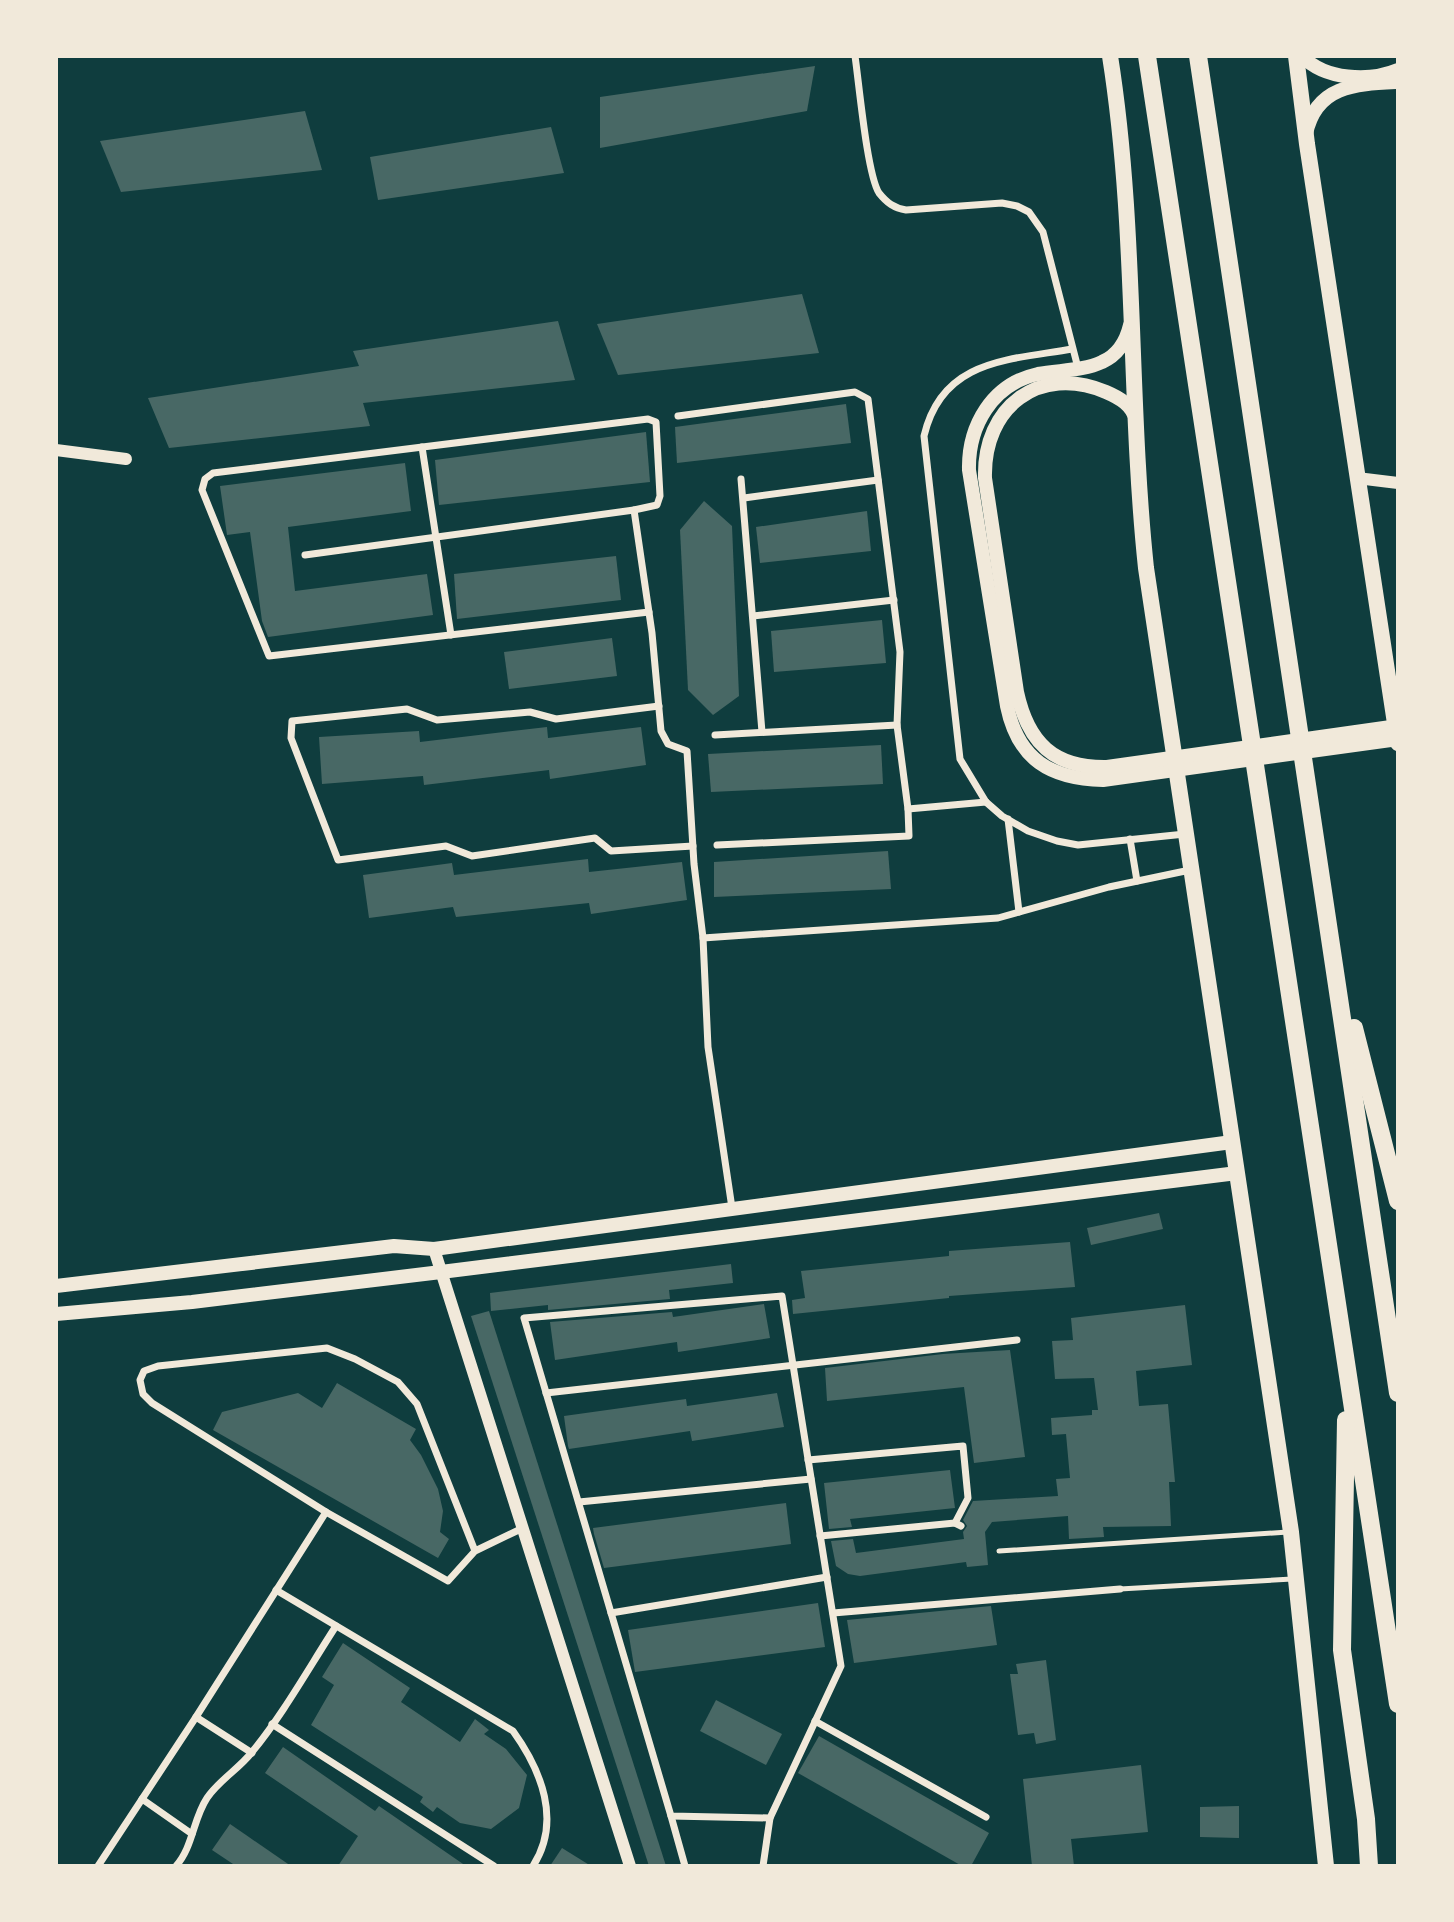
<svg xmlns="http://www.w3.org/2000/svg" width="1454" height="1922" font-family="'Titillium Web',sans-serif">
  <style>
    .building { fill: #486865 }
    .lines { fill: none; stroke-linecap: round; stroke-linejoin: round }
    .service { stroke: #f1e9da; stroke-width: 5 }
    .minor { stroke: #f1e9da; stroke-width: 7 }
    .tertiary { stroke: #f1e9da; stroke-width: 12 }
    .secondary { stroke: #f1e9da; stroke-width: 14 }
    .primary { stroke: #f1e9da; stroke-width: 16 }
    .motorway { stroke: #f1e9da; stroke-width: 18 }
  </style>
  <rect width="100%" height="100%" fill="#0f3d3e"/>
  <!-- building -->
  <g class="building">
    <path d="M815 66 807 111 600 148V97Z"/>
    <path d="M305 111 322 170 121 192 100 141Z"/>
    <path d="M551 127 564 173 378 200 370 157Z"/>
    <path d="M802 294 819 353 618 375 597 324Z"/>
    <path d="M558 321 575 380 363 403 370 426 169 448 148 398 359 366 353 351Z"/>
    <path d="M846 404 851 443 677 463 675 427Z"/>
    <path d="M646 432 650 482 439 505 435 460Z"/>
    <path d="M405 463 411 511 288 527 295 591 427 574 433 615 268 637 262 621 250 532 227 535 220 486Z"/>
    <path d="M704 501 732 526 739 696 713 715 688 690 680 530Z"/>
    <path d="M867 511 871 551 760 563 756 527Z"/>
    <path d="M616 556 621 600 457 619 454 574Z"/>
    <path d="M882 620 886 663 774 672 771 631Z"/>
    <path d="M612 638 617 676 509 689 504 652Z"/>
    <path d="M547 727 548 738 641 727 646 765 550 779 549 770 424 785 423 776 322 784 319 737 419 731 420 742Z"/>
    <path d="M881 745 883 784 711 792 708 754Z"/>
    <path d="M888 851 891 889 714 897V862Z"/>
    <path d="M588 859 589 872 682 862 687 900 591 914 589 903 456 917 453 907 369 918 363 875 452 863 454 875Z"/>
    <path d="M1159 1213 1163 1229 1091 1245 1087 1228Z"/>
    <path d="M1070 1242 1075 1287 949 1296V1298L793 1314 792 1300 805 1298 801 1271 949 1256V1251Z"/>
    <path d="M731 1264 733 1283 669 1290 670 1299 548 1310V1305L491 1311 490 1293Z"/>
    <path d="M764 1304 770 1338 678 1352 677 1342 555 1360 550 1322 672 1312 673 1317Z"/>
    <path d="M1185 1305 1192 1365 1136 1371 1139 1406 1168 1404 1175 1482H1169L1171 1526 1103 1527 1104 1537 1069 1539 1068 1516 992 1522 985 1532 988 1565 967 1567 966 1562 860 1576 848 1574 836 1566 831 1541 853 1539 856 1553 964 1539 963 1532 967 1526 963 1520 973 1501 1058 1496 1056 1479 1070 1478 1066 1434 1052 1435 1051 1418 1092 1415V1410H1098L1094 1378 1055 1379 1052 1341 1073 1340 1071 1318Z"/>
    <path d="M489 1311 573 1574 666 1866H649L471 1316Z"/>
    <path d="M1010 1350 1025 1457 974 1463 964 1387 827 1401 825 1368 943 1354Z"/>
    <path d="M337 1383 416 1429 410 1440 421 1455 438 1489 443 1511 440 1532 449 1539 438 1558 213 1430 222 1412 298 1393 322 1408Z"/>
    <path d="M777 1393 784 1427 692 1441 690 1431 569 1449 568 1446 564 1416 686 1399 687 1406Z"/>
    <path d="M950 1470 955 1508 850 1519 852 1527 829 1529 824 1483Z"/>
    <path d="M786 1503 791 1544 604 1568 594 1534 593 1528Z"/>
    <path d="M818 1603 825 1647 635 1672 628 1630Z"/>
    <path d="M991 1606 997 1645 854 1663 847 1620Z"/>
    <path d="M343 1643 410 1688 401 1702 460 1742 475 1719 489 1730 484 1734 506 1749 527 1775 519 1808 491 1829 460 1823 437 1807 433 1812 420 1802 423 1797 311 1725 334 1685 322 1677Z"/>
    <path d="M1046 1660 1056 1740 1036 1744 1034 1733 1018 1735 1010 1674H1018L1016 1664Z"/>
    <path d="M716 1700 782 1734 766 1765 700 1731Z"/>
    <path d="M819 1736 989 1833 971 1866H962L798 1773Z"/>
    <path d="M283 1747 375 1811 379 1806 466 1866H338L358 1836 265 1773Z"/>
    <path d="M1141 1765 1148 1832 1071 1839 1074 1866H1032L1023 1779Z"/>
    <path d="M1239 1806V1838L1200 1837V1807Z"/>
    <path d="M230 1824 246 1835 291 1866H236L212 1850Z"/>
    <path d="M562 1848 591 1866H550Z"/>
  </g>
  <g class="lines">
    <!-- service -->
    <g class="service">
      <path d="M999 1551 1288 1532"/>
      <path d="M1120 1589 1292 1579"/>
    </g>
    <!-- minor -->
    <g class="minor">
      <path d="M855 56C859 83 867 174 879 193 887 203 894 208 906 210L1002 203 1017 206 1029 212 1043 232 1078 368"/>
      <path d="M1072 349C1009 360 942 359 924 436L960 759 986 802 1002 816 1028 831 1057 841 1078 845 1185 834"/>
      <path d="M678 416 855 392 868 399 900 652 897 725 908 809 986 802"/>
      <path d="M422 447 451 635"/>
      <path d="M741 479 762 732"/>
      <path d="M744 498 878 480"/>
      <path d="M634 510 657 505 660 496 656 422 648 419 213 473 205 479 202 490 269 656 649 612"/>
      <path d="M305 555 634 510 652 633 661 731 668 744 687 751 694 864 703 938 708 1047 732 1208"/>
      <path d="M753 616 894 600"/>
      <path d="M659 706 556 719 530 712 437 720 407 709 292 721 291 738 338 860 446 846 472 856 595 838 611 851 693 846"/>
      <path d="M715 735 897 725"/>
      <path d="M1008 819 1019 912"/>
      <path d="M1130 839 1137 881"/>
      <path d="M717 845 909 836 908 809"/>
      <path d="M703 938 998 918 1109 887 1190 870"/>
      <path d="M782 1296 841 1666 770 1818 671 1816 524 1318Z"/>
      <path d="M546 1393 1017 1340"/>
      <path d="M808 1460 963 1446 968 1498 955 1523"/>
      <path d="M579 1502 811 1479"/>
      <path d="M820 1536 955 1523 961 1526"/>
      <path d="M475 1551 417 1404 398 1382 355 1359 327 1348 158 1366 144 1371 140 1380 143 1394 152 1403 326 1512 448 1581 475 1551 523 1528"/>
      <path d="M276 1590 513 1731C541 1770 562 1821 533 1866"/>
      <path d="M611 1613 827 1577"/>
      <path d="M833 1613 1120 1589"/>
      <path d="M196 1717 252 1753"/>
      <path d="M815 1721 986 1817"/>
      <path d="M272 1724 494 1866"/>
      <path d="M142 1799 192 1834"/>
      <path d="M671 1816 685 1866"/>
      <path d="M98 1866 196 1717 326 1512"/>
      <path d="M176 1866C193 1847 193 1819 207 1798 219 1780 239 1769 252 1752 282 1716 310 1666 336 1626"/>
      <path d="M763 1866 770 1818"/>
    </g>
    <!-- tertiary -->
    <g class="tertiary">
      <path d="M56 450 126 459"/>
      <path d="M1357 478 1398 483"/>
      <path d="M434 1249 630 1866"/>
    </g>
    <!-- secondary -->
    <g class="secondary">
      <path d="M1302 56C1325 80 1369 82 1398 70"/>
      <path d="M1306 134C1316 85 1356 84 1398 82"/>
      <path d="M1130 325C1126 342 1118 355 1102 362 1083 371 1059 370 1038 374 992 384 968 426 969 470L1007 706C1018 760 1051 779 1103 780L1398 739"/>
      <path d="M1136 420C1132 405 1120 398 1106 392 1039 364 983 407 985 478L1017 692C1028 743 1054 768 1107 767L1398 726"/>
      <path d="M56 1286 394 1246 434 1249 1232 1142"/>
      <path d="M56 1314 192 1302 441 1272 1237 1173"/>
    </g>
    <!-- primary -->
    <g class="primary">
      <path d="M1110 56C1137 226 1128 397 1146 568L1291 1532 1326 1866"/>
      <path d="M1296 56 1307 144 1398 743"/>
    </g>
    <!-- motorway -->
    <g class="motorway">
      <path d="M1147 56 1398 1704"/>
      <path d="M1198 56 1398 1393"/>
      <path d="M1354 1028 1398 1201"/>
      <path d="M1346 1420 1342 1650 1366 1819 1369 1866"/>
    </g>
  </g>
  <!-- border -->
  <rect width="1454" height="1922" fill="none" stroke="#f1e9da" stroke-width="116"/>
</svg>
